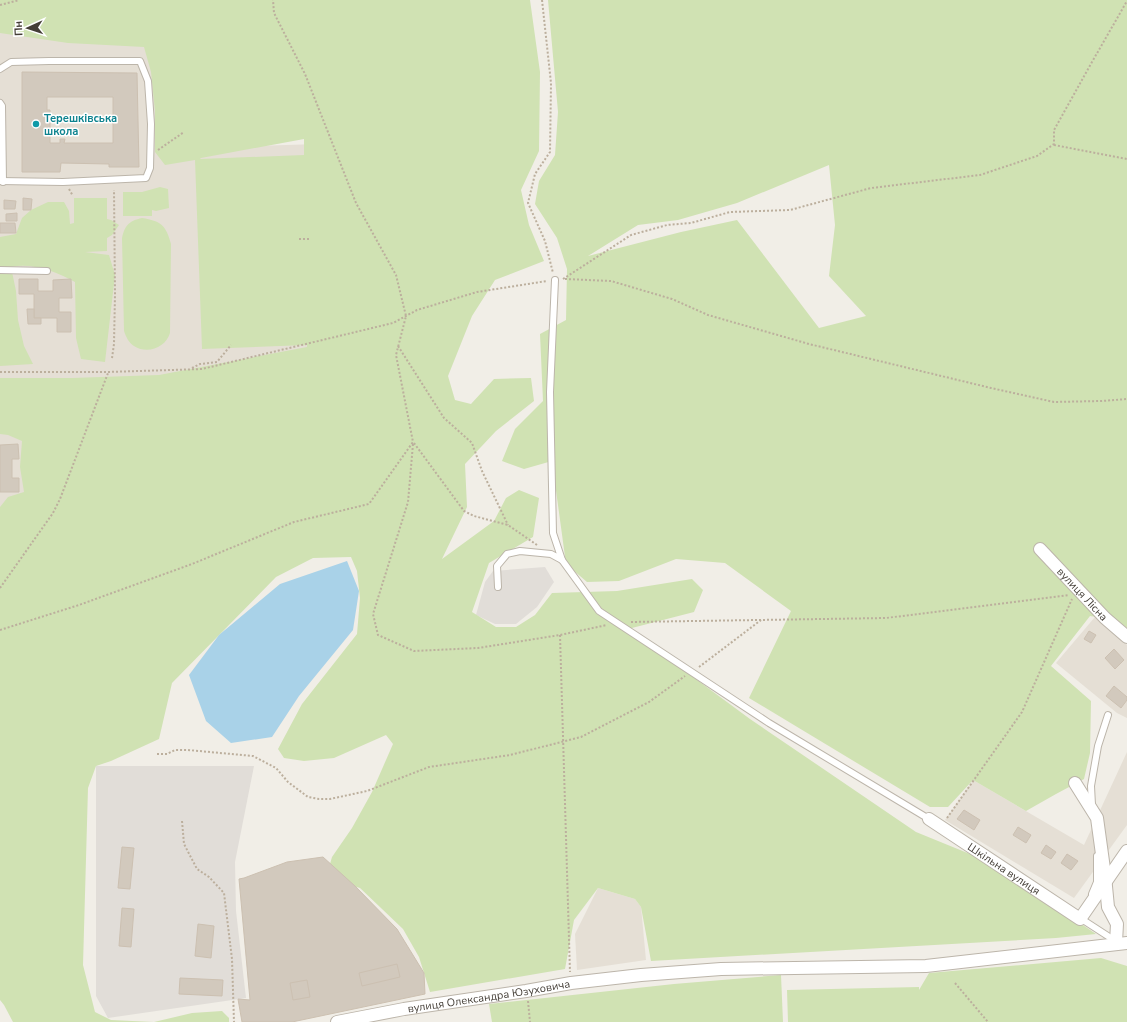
<svg xmlns="http://www.w3.org/2000/svg" width="1127" height="1022" font-family="'Nunito Sans',sans-serif">
  <style>
    .residential { fill: #e5dfd5 }
    .industrial { fill: #e1ddd8 }
    .green { fill: #d0e2b3; fill-rule: evenodd }
    .water { fill: #a9d2e8 }
    .building { fill: #d2c9bd; stroke: #ccc0b1; fill-rule: evenodd }
    .lines { fill: none; stroke-linecap: round; stroke-linejoin: round }
    .lane-casing { stroke: #bcb5aa; stroke-width: 8 }
    .street-casing { stroke: #bcb5aa; stroke-width: 14 }
    .path { stroke: #bcaf9d; stroke-width: 2; stroke-dasharray: 2 2; stroke-linecap: butt }
    .lane { stroke: #fff; stroke-width: 6 }
    .street { stroke: #fff; stroke-width: 12 }
    .culture-dot { fill: #0f9aa8; stroke: #fff; stroke-width: 1.5 }
    .labels { text-anchor: middle; stroke-width: 3; stroke-linejoin: round; paint-order: stroke }
    .culture-label { font-size: 11px; font-weight: bold; fill: #0d838f; stroke: #fff; text-anchor: start }
    .street-label { font-size: 11px; fill: #443e37; stroke: #fff }
  </style>
  <rect width="100%" height="100%" fill="#f1eee7"/>
  <!-- residential -->
  <g class="residential">
    <path d="M165 20 167 149 318 144 321 356 58 532 0 539V30Z"/>
    <path d="M1095 617 1127 645V718L1117 713 1056 663Z"/>
    <path d="M1127 752V825L1074 898 945 820 973 780 1084 845Z"/>
    <path d="M598 888 635 899 641 907 646 960 577 970 575 934Z"/>
  </g>
  <!-- industrial -->
  <g class="industrial">
    <path d="M545 567 554 582 537 607 516 624H495L476 615 485 582 493 571Z"/>
    <path d="M96 766H254L235 862 236 911 246 998 108 1018 96 996Z"/>
  </g>
  <!-- green -->
  <g class="green">
    <path d="M0 0H530L540 72 539 151 521 190 529 225 544 261 495 280 472 316 448 376 455 400 471 404 494 379 531 378 534 401 496 431 465 464 467 507 442 559 494 521 506 498 519 490 539 498 533 537 489 563 472 612 496 627H516L535 615 552 593 617 591 692 579 703 590 694 612 628 629 750 719 916 832 992 863 1096 934 1056 938 651 961 641 907 635 899 598 888 574 920 565 969 430 992 419 957 403 929 360 888 326 878 332 857 352 828 372 792 393 744 386 735 334 758 304 761 284 758 278 749 302 704 357 634 360 598 357 571 351 557 313 558 276 577 172 683 159 739 111 761 96 766 88 788 83 965 95 1012 111 1020 154 1022 192 1013 222 1011 229 1018V1022H13L4 1005 0 1000V507L8 497 24 492 20 467 22 441 8 435 0 434V378H72L159 375 307 347V345L202 349 195 160 165 165 155 152V111L151 72 144 47 68 43 0 33ZM304 139V155L200 159 201 158Z"/>
    <path d="M548 0H1127V628L1116 620 1090 616 1051 666 1091 701 1090 753 1084 779 1056 794 1026 811 973 780 948 807H930L749 698 791 611 725 563 676 559 619 581 587 582 566 564 552 461 524 469 502 461 515 429 543 401 540 334 566 320 567 269 557 238 535 204 539 181 555 155 558 112ZM829 165 835 225 829 276 866 316 819 328 737 220 681 232 588 256 638 225 678 220 737 203Z"/>
    <path d="M160 187 168 189 169 208 156 211 152 210V216H123V192H142Z"/>
    <path d="M74 198H107V219L111 220 119 225 112 235 107 238V251L85 252 109 255 115 275 105 362 81 359 76 338 75 282C57 272 32 262 11 267L16 291 18 320 24 346 33 364 0 366V237L16 234 22 218 31 210 48 202H64L69 211 70 224 74 223Z"/>
    <path d="M142 218C161 221 166 225 171 244L170 333C166 347 148 355 134 346 129 343 126 337 124 331L122 238C125 225 129 221 142 218Z"/>
    <path d="M1101 958 1127 966V1022H788L787 990 919 987V990L929 973Z"/>
    <path d="M781 975 783 1022H492L489 1004 674 984Z"/>
  </g>
  <!-- water -->
  <path class="water" d="M347 561 359 591 353 630 299 696 272 737 231 743 206 721 189 675 219 635 280 584Z"/>
  <!-- building -->
  <g class="building">
    <path d="M22 72 137 73 139 167H109V164L61 163 60 172H22ZM47 97H113V143H64L65 139H60V143H50V110H47Z"/>
    <path d="M23 198 32 199 31 210H23Z"/>
    <path d="M4 200 16 201 15 209H4Z"/>
    <path d="M17 213V221H6V214Z"/>
    <path d="M0 223H15L16 233H0Z"/>
    <path d="M19 279H38V291H53V280L71 279 72 298H59V312H71V332H57V318H34V294H19Z"/>
    <path d="M27 309H34V318H41V324H28Z"/>
    <path d="M18 444 19 459H12V478H19V492H0V445Z"/>
    <path d="M1089 631 1096 635 1091 643 1084 639Z"/>
    <path d="M1114 649 1124 660 1115 669 1105 658Z"/>
    <path d="M1114 686 1127 697V700L1121 708 1106 696Z"/>
    <path d="M964 810 980 820 974 830 957 819Z"/>
    <path d="M1018 827 1031 835 1026 843 1013 835Z"/>
    <path d="M1046 845 1056 852 1051 859 1041 853Z"/>
    <path d="M122 847 134 848 130 889 118 888Z"/>
    <path d="M1067 854 1078 861 1071 870 1061 863Z"/>
    <path d="M323 857 355 886 397 929 424 973 425 994 292 1022H242L238 999 250 1000 239 879 244 878 287 862Z"/>
    <path d="M122 908 134 909 131 947 119 946Z"/>
    <path d="M198 924 214 926 211 958 195 956Z"/>
    <path d="M397 964 400 977 362 986 359 973Z"/>
    <path d="M180 978 223 980 222 996 179 994Z"/>
    <path d="M307 980 310 997 293 1000 290 983Z"/>
  </g>
  <g class="lines">
    <defs>
      <g id="lane">
        <path d="M0 69 11 62 49 61H140L148 81 151 124 150 168 146 178 63 182 0 181"/>
        <path d="M0 103 2 106 3 182"/>
        <path d="M0 270 47 271"/>
        <path d="M562 560 599 611 769 723 929 819"/>
        <path d="M498 587 497 566 507 554 520 551 551 554 562 560 553 533 550 392 555 280"/>
        <path d="M1092 805 1091 786 1098 746 1108 715"/>
        <path d="M1092 894 1097 882V856"/>
        <path d="M1080 918 1117 942"/>
      </g>
      <g id="street">
        <path id="s1" d="M1040 549 1105 618 1127 637"/>
        <path d="M1075 783 1097 818 1105 876 1108 907 1117 924 1116 942"/>
        <path id="s2" d="M929 819 1080 919 1127 851"/>
        <path id="s3" d="M337 1022 404 1009 526 991 571 983 641 975 721 969 926 966 1127 943"/>
      </g>
    </defs>
    <!-- lane casing -->
    <use href="#lane" class="lane-casing"/>
    <!-- street casing -->
    <use href="#street" class="street-casing"/>
    <!-- path -->
    <g class="path">
      <path d="M542 0 551 83 550 152 535 174 528 203 545 241 553 273"/>
      <path d="M0 5 19 0"/>
      <path d="M1054 145 1127 159"/>
      <path d="M158 150 184 132"/>
      <path d="M69 189 73 196"/>
      <path d="M299 239H311"/>
      <path d="M563 279 631 235 667 225 691 223 730 212 790 210 871 188 980 175 1037 156 1054 144V130L1092 62 1127 1"/>
      <path d="M565 279 611 281 672 299 708 315 809 344 991 388 1054 402 1102 401 1127 399"/>
      <path d="M398 346 444 418 472 443 482 471 508 525"/>
      <path d="M112 358 114 344 115 294 114 190"/>
      <path d="M192 368 200 364 217 362 231 345"/>
      <path d="M0 372H108L202 369 393 323 417 310 477 292 547 281"/>
      <path d="M414 443 464 511 474 516 508 525 537 545"/>
      <path d="M413 444 408 502 373 614 378 635 414 651 478 648 560 635 607 625"/>
      <path d="M0 588 53 513 60 499 108 373"/>
      <path d="M631 622 886 618 1069 595"/>
      <path d="M0 630 79 605 192 564 294 522 369 504 413 442 396 355 406 316 396 275 356 203 305 74 274 13 273 0"/>
      <path d="M560 635 570 972"/>
      <path d="M699 667 761 620"/>
      <path d="M157 754H167L175 750H188L253 756 276 768 288 782 308 797 319 799H330L367 791 429 767 510 755 581 737 649 702 685 676"/>
      <path d="M947 818 1022 712 1072 599"/>
      <path d="M182 821 184 844 197 869 209 877 224 893 232 959 234 1022"/>
      <path d="M955 983 988 1022"/>
      <path d="M528 1001 530 1022"/>
    </g>
    <!-- lane -->
    <use href="#lane" class="lane"/>
    <!-- street -->
    <use href="#street" class="street"/>
  </g>
  <!-- markers -->
  <circle class="culture-dot" cx="36" cy="124" r="4"/>
  <g class="labels">
    <!-- culture labels -->
    <g class="culture-label">
      <text x="44" y="122">Терешківська<tspan x="44" dy="13">школа</tspan></text>
    </g>
    <!-- street labels -->
    <g class="street-label">
      <text dy="4" stroke="none"><textPath href="#s1" startOffset="62">вулиця Лісна</textPath></text>
      <text dy="4" stroke="none"><textPath href="#s2" startOffset="90">Шкільна вулиця</textPath></text>
      <text dy="4" stroke="none"><textPath href="#s3" startOffset="154">вулиця Олександра Юзуховича</textPath></text>
    </g>
  </g>
  <!-- north arrow -->
  <g transform="translate(28 28) rotate(267)" stroke="#ffffff" stroke-width="3" paint-order="stroke">
  <path d="M0-3L7 15L0 10L-7 15Z" fill="#443e37"/>
  <text y="-6" font-size="11" font-weight="bold" text-anchor="middle" fill="#443e37">Пн</text>
  </g>
</svg>
